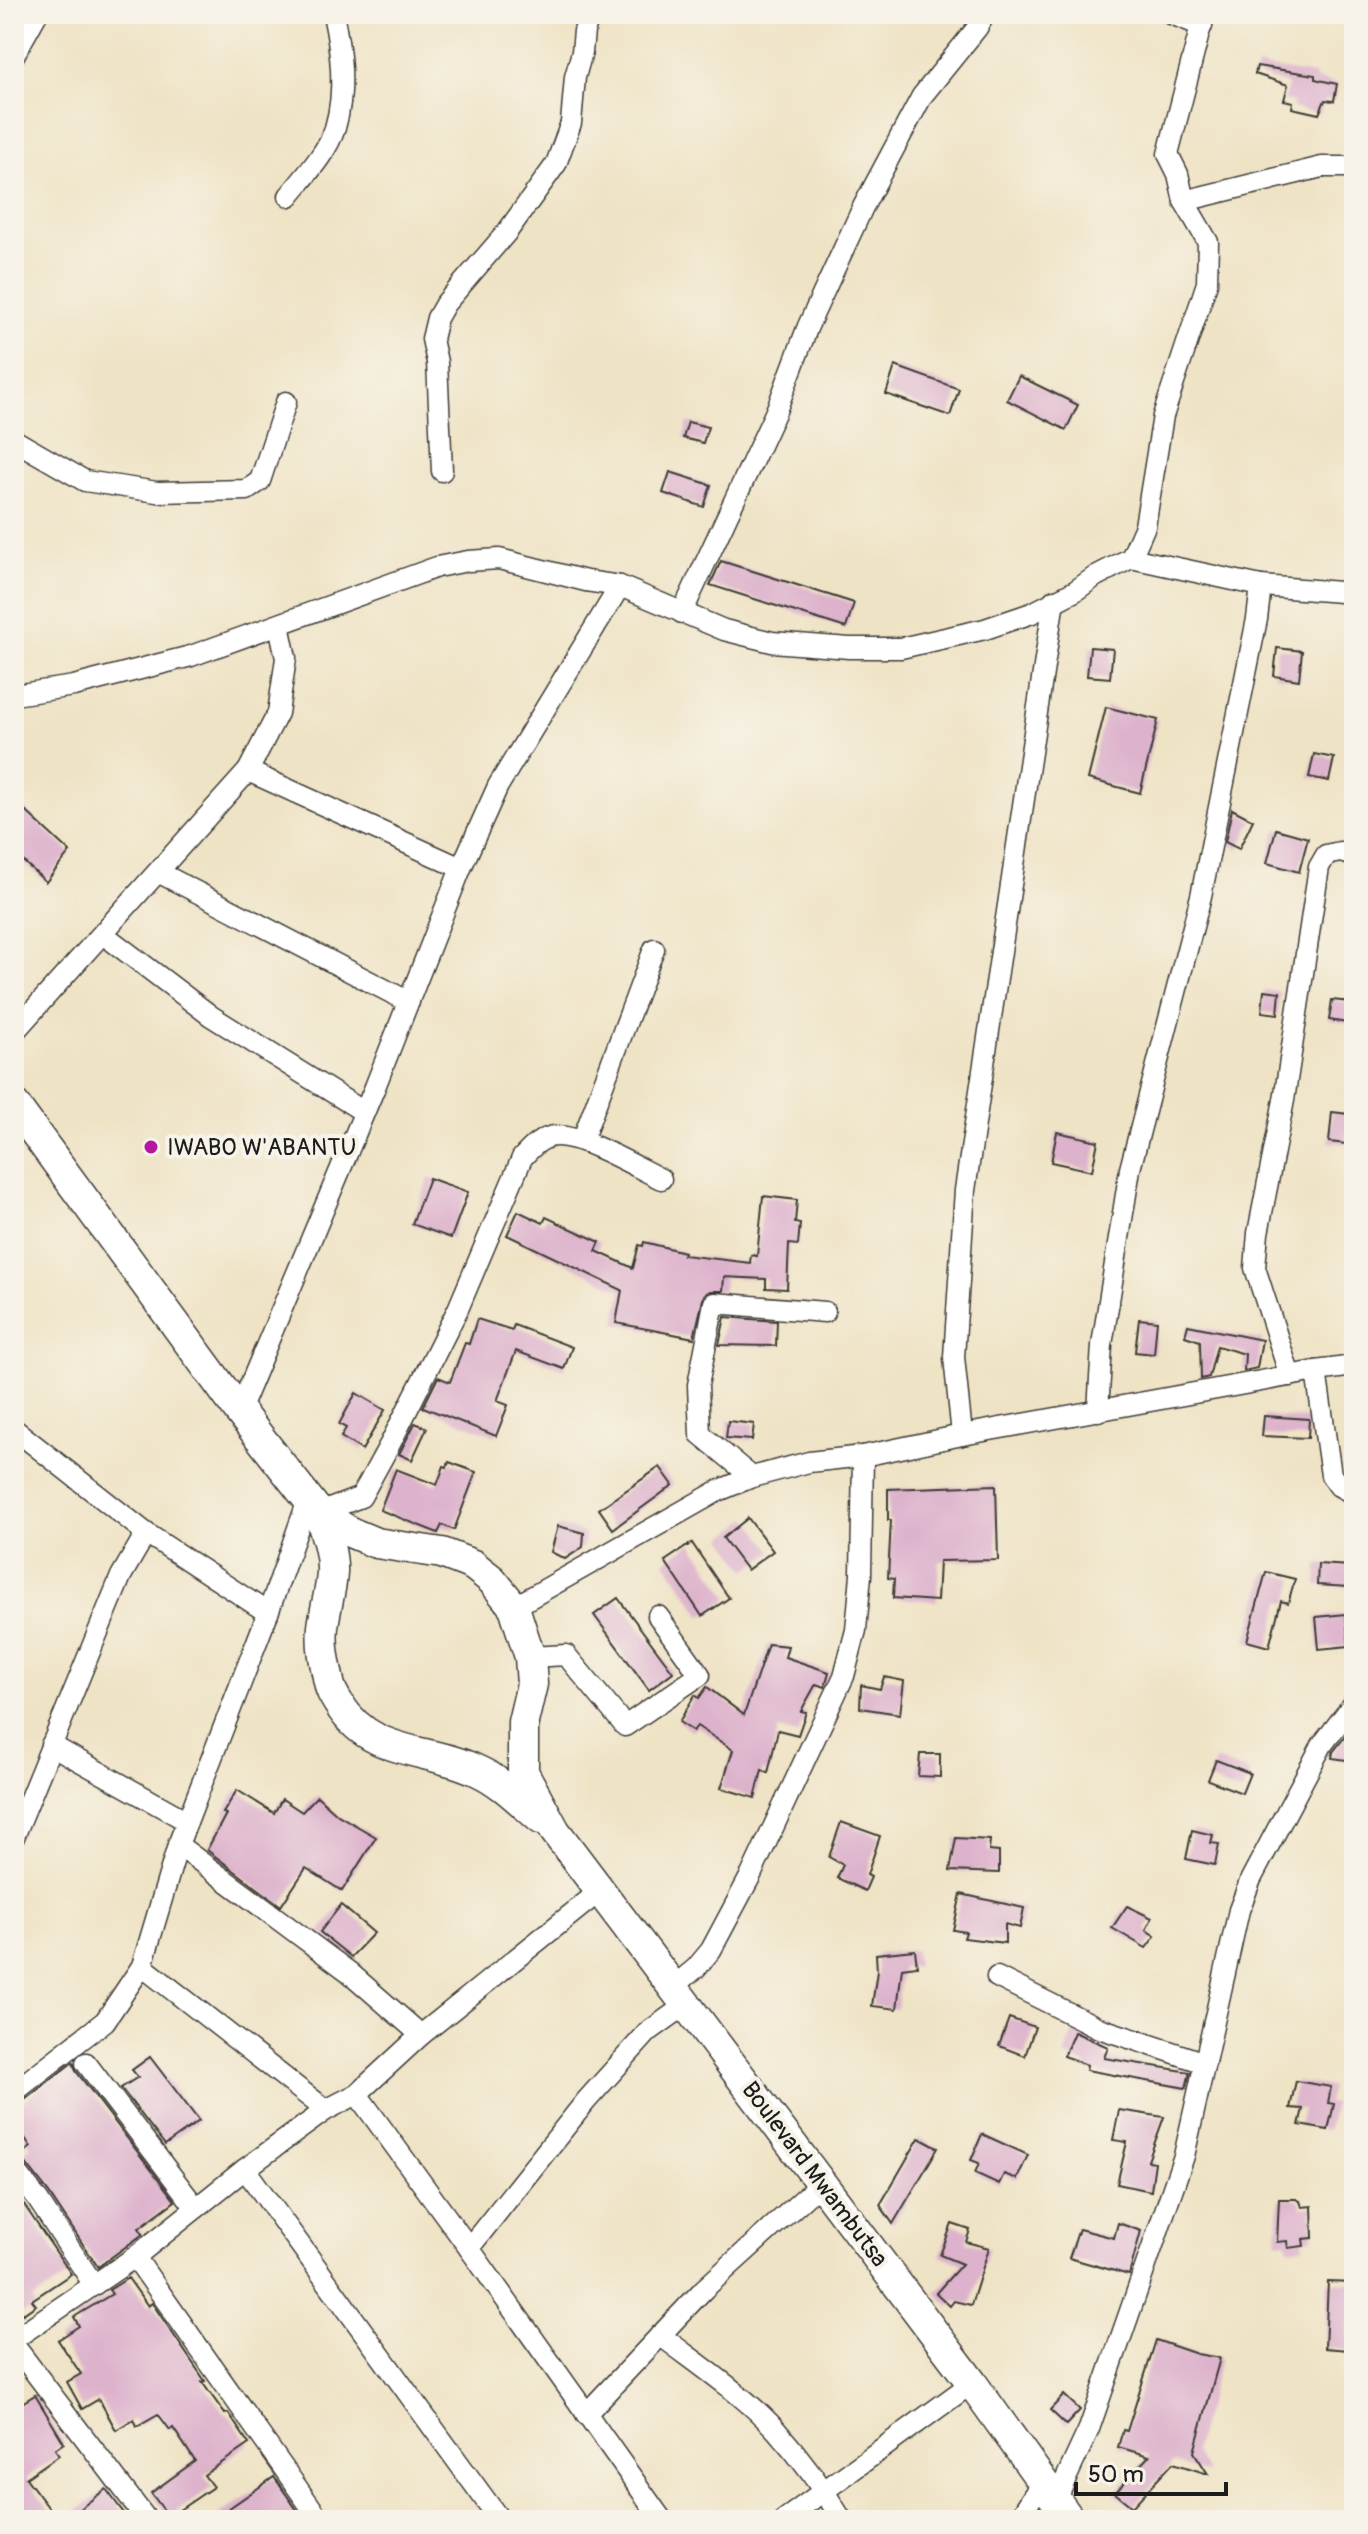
<svg xmlns="http://www.w3.org/2000/svg" width="1368" height="2534" font-family="Pangolin,sans-serif">
  <style>
    .building { fill: #ddb2cc }
    .lines { fill: none; stroke-linecap: round; stroke-linejoin: round }
    .minor-casing { stroke: #3c3a35; stroke-width: 23 }
    .highway-casing { stroke: #3c3a35; stroke-width: 33 }
    .minor { stroke: #fff; stroke-width: 20 }
    .highway { stroke: #fff; stroke-width: 30 }
    .poi-dot { fill: #b5179e; stroke: #f7f3e8; stroke-width: 3 }
    .labels { text-anchor: middle; stroke-width: 8; stroke-linejoin: round; paint-order: stroke }
    .poi-label { font-size: 24px; fill: #1c1c1c; stroke: #f7f3e8; text-anchor: start }
    .street-label { font-size: 24px; fill: #1c1c1c; stroke: #f7f3e8 }
  </style>
  <rect width="100%" height="100%" fill="#f7f3e8"/>
  <filter id="ink" filterUnits="userSpaceOnUse"><feTurbulence type="fractalNoise" baseFrequency=".0125" numOctaves="2"/><feDisplacementMap in="SourceGraphic" scale="16" xChannelSelector="R" yChannelSelector="G"/><feConvolveMatrix kernelMatrix="1 2 1 2 8 2 1 2 1" color-interpolation-filters="sRGB"/></filter>
  <filter id="wash" filterUnits="userSpaceOnUse"><feTurbulence type="fractalNoise" baseFrequency=".006" numOctaves="4" result="noise"/><feDisplacementMap in="SourceGraphic" scale="32" xChannelSelector="R" yChannelSelector="G"/><feGaussianBlur stdDeviation="1.8" result="paint"/><feColorMatrix in="noise" values="0 0 0 0 0 0 0 0 0 0 0 0 0 0 0 0 0 1.4 0 .05"/><feComposite in="paint" operator="in"/></filter>
  <g filter="url(#wash)">
    <rect width="100%" height="100%" fill="#efe3c5"/>
    <g id="blocks">
      <!-- building -->
      <g class="building">
        <path d="M1257 66 1315 75V79L1337 84 1334 101 1325 100 1319 114 1292 108 1293 102 1284 100 1288 85 1255 74Z"/>
        <path d="M895 366 959 389 950 416 886 394Z"/>
        <path d="M1019 376 1078 405 1066 430 1007 400Z"/>
        <path d="M688 422 708 427 703 443 683 438Z"/>
        <path d="M670 472 711 485 704 507 663 493Z"/>
        <path d="M721 561 854 603 846 628 710 585Z"/>
        <path d="M1090 647 1113 649 1110 678 1087 676Z"/>
        <path d="M1277 648 1302 651 1299 680 1274 676Z"/>
        <path d="M1106 707 1158 720 1140 793 1088 779Z"/>
        <path d="M1314 754 1334 758 1329 781 1309 777Z"/>
        <path d="M14 800 70 852 46 882 14 853Z"/>
        <path d="M1232 809 1253 820 1239 849 1225 842Z"/>
        <path d="M1276 829 1308 838 1299 872 1267 863Z"/>
        <path d="M1264 990 1280 992 1278 1014 1262 1012Z"/>
        <path d="M1332 1000 1350 1002 1347 1023 1329 1020Z"/>
        <path d="M1332 1112 1348 1114 1346 1144 1329 1142Z"/>
        <path d="M1057 1132 1098 1141 1092 1171 1051 1162Z"/>
        <path d="M429 1178 468 1192 451 1238 412 1224Z"/>
        <path d="M763 1196 797 1200 795 1223 800 1224 798 1245 789 1244 787 1289 766 1288V1279L724 1277 723 1291H710L704 1295 694 1338 616 1323 622 1290 507 1235 518 1211 543 1223 546 1217 600 1242 596 1251 633 1268 639 1245 643 1246 644 1242 684 1252 683 1255 750 1263 751 1255 757 1256Z"/>
        <path d="M725 1317 777 1321 776 1346 719 1345Z"/>
        <path d="M477 1319 512 1330 514 1325 572 1347 564 1369 516 1351 497 1401 508 1405 496 1436 423 1407 438 1377 450 1382 465 1343 469 1344Z"/>
        <path d="M1139 1319 1157 1321 1154 1354 1135 1352Z"/>
        <path d="M1188 1325 1262 1340 1257 1368 1244 1371 1245 1354 1217 1346 1209 1377 1201 1379 1200 1341 1185 1336Z"/>
        <path d="M356 1393 385 1410 362 1450 341 1437 346 1428 339 1424Z"/>
        <path d="M1264 1416 1309 1419 1308 1438 1262 1436Z"/>
        <path d="M728 1421 754 1424 752 1440 726 1438Z"/>
        <path d="M415 1423 427 1428 412 1460 399 1454Z"/>
        <path d="M449 1462 476 1472 454 1530 442 1525 438 1533 380 1510 396 1469 437 1485 444 1466 447 1467Z"/>
        <path d="M660 1467 673 1485 613 1529 599 1509Z"/>
        <path d="M996 1485 998 1560 939 1561 937 1601 893 1598 894 1579 888 1578 891 1520H888V1489Z"/>
        <path d="M748 1518 773 1551 747 1570 723 1538Z"/>
        <path d="M558 1526 584 1533 583 1547 565 1559 551 1552Z"/>
        <path d="M692 1543 729 1598 702 1616 665 1561Z"/>
        <path d="M1318 1564 1350 1566 1349 1587 1317 1585Z"/>
        <path d="M1266 1572 1295 1579 1288 1603 1281 1601 1269 1647 1247 1641Z"/>
        <path d="M618 1598 673 1672 649 1690 594 1615Z"/>
        <path d="M1346 1614 1349 1646 1319 1649 1316 1617Z"/>
        <path d="M768 1644 788 1646 785 1657 829 1672 825 1687 816 1684 801 1711 806 1712 798 1735 778 1730 768 1773 762 1770 755 1798 721 1788 733 1750 697 1726 693 1731 679 1722 695 1695 699 1698 707 1687 744 1715Z"/>
        <path d="M884 1677 904 1681 900 1714 860 1708 861 1685 880 1689Z"/>
        <path d="M1347 1734 1354 1735V1761L1332 1758 1333 1752Z"/>
        <path d="M920 1754H940V1777L918 1776Z"/>
        <path d="M1216 1760 1250 1773 1242 1793 1208 1780Z"/>
        <path d="M237 1790 274 1813 282 1799 302 1812 317 1796 338 1815 376 1837 342 1891 306 1868 281 1906 207 1850 226 1814 223 1813Z"/>
        <path d="M841 1822 880 1836 867 1875 871 1877 865 1891 837 1878 843 1865 829 1857Z"/>
        <path d="M1192 1830 1213 1835 1211 1843 1219 1844 1215 1865 1186 1859Z"/>
        <path d="M956 1838 990 1840 989 1851 999 1852V1873L950 1871Z"/>
        <path d="M961 1894 1024 1908 1020 1928 1005 1924V1943L964 1938 966 1932 953 1930Z"/>
        <path d="M341 1905 374 1933 351 1957 320 1932Z"/>
        <path d="M1127 1906 1152 1918 1146 1930 1155 1936 1146 1948 1112 1928Z"/>
        <path d="M915 1950 917 1966 902 1968 897 2009 872 2006 877 1971 876 1954Z"/>
        <path d="M1009 2018 1035 2027 1025 2056 999 2046Z"/>
        <path d="M1074 2032 1108 2047 1104 2058 1190 2072 1186 2088 1086 2070 1087 2065 1064 2056Z"/>
        <path d="M150 2057 199 2121 165 2145 121 2088 138 2077 132 2070Z"/>
        <path d="M73 2062 76 2071 175 2201 139 2228 143 2234 98 2267 49 2193 24 2161 18 2157 31 2147 14 2122V2105L22 2102Z"/>
        <path d="M1296 2081 1331 2087 1328 2103 1334 2104 1328 2130 1299 2125 1303 2109 1290 2108Z"/>
        <path d="M1119 2110 1164 2117 1148 2161 1155 2162 1151 2191 1117 2184 1127 2142 1113 2140Z"/>
        <path d="M982 2134 1028 2155 1017 2179 1004 2174 999 2184 975 2173 979 2163 971 2160Z"/>
        <path d="M919 2138 938 2148 893 2224 880 2205Z"/>
        <path d="M14 2190 71 2274 32 2300 36 2305 23 2314 14 2301Z"/>
        <path d="M1279 2199H1296L1300 2201 1302 2207 1312 2206 1313 2238 1303 2239 1304 2246 1288 2248 1287 2241 1277 2242Z"/>
        <path d="M1118 2223 1141 2231 1129 2275 1069 2258 1079 2229 1114 2238Z"/>
        <path d="M952 2224 970 2230 966 2242 989 2248 971 2305 954 2301 950 2306 936 2293 962 2264 940 2255Z"/>
        <path d="M128 2278 148 2306 152 2303 205 2381 202 2382 225 2414 228 2413 249 2444 204 2475 213 2487 169 2517 151 2493 195 2461 173 2428 170 2430 158 2414 137 2426 134 2419 116 2430 99 2399 82 2409 67 2382 81 2374 58 2340 79 2326 74 2317 112 2294 109 2290Z"/>
        <path d="M1328 2282 1352 2283 1348 2350 1325 2348Z"/>
        <path d="M1156 2340 1197 2354 1220 2358 1194 2452 1208 2474 1173 2463 1132 2507 1115 2493 1149 2456 1118 2447 1123 2430 1127 2431Z"/>
        <path d="M35 2395 64 2443 55 2449 59 2455 26 2478 51 2511 39 2520H14V2408Z"/>
        <path d="M1064 2395 1080 2410 1066 2425 1050 2410Z"/>
        <path d="M274 2477 304 2520H212Z"/>
        <path d="M106 2489 129 2520H65Z"/>
      </g>
    </g>
  </g>
  <g filter="url(#ink)">
    <use href="#blocks" fill-opacity="0" stroke="#3c3a35" stroke-width="2"/>
    <g class="lines">
      <defs>
        <g id="minor">
          <path d="M1171 14 1202 26"/>
          <path d="M14 55 37 14"/>
          <path d="M289 196C305 176 327 153 335 128 346 91 341 51 333 14"/>
          <path d="M1184 201 1322 167H1354"/>
          <path d="M14 440 85 481 157 492 247 490 260 481 286 402"/>
          <path d="M442 471 437 362 432 339 437 318 445 304 507 232 556 164 571 123 575 77 582 52 584 31 591 14"/>
          <path d="M1261 586 1354 593"/>
          <path d="M682 613 776 411 808 326 863 207 922 96 977 28 985 14"/>
          <path d="M14 695 74 686 191 656 437 567 468 561 499 559 586 581 620 586 724 630 772 642 849 648H901L985 629 1032 613 1075 591 1096 576 1131 558 1145 526 1163 416 1207 283 1208 242 1184 201 1178 174 1168 154 1204 14"/>
          <path d="M248 771 461 868"/>
          <path d="M158 872 409 1002"/>
          <path d="M103 934 211 1016 364 1112"/>
          <path d="M14 1032 248 771 278 713 286 658 279 625"/>
          <path d="M582 1141 654 949"/>
          <path d="M1316 1371 1331 1475 1339 1486 1354 1494"/>
          <path d="M1290 1376 1255 1268 1258 1233 1284 1100 1319 867 1326 855 1340 852 1354 856"/>
          <path d="M239 1411 375 1087 461 868 498 786 620 586"/>
          <path d="M1098 1411 1102 1345 1130 1169 1201 896 1257 619 1261 586 1131 558"/>
          <path d="M14 1429 146 1533 268 1613"/>
          <path d="M962 1435 954 1357 965 1190 1054 600"/>
          <path d="M752 1477 700 1434 698 1385 714 1303 825 1312"/>
          <path d="M319 1513 361 1497 390 1444 458 1309 522 1158C531 1148 542 1136 557 1136 584 1136 636 1167 661 1179"/>
          <path d="M514 1607 718 1491 752 1477 809 1462 863 1456 962 1435 1316 1371 1354 1366"/>
          <path d="M530 1657 566 1655 625 1726 700 1675 658 1616"/>
          <path d="M51 1745 187 1821"/>
          <path d="M14 1837 121 1576 146 1533"/>
          <path d="M178 1845 349 1972 421 2035"/>
          <path d="M142 1966 326 2110"/>
          <path d="M997 1977 1099 2028 1205 2063"/>
          <path d="M673 1987 696 1968 711 1950 751 1875 844 1676 856 1630 861 1575 863 1456"/>
          <path d="M86 2063 196 2208"/>
          <path d="M14 2092 105 2021 142 1966 178 1845 268 1613 308 1500"/>
          <path d="M357 2094 469 2248 662 2520"/>
          <path d="M14 2169 38 2200 94 2285"/>
          <path d="M245 2169 500 2520"/>
          <path d="M469 2248 586 2101 648 2032 687 2004"/>
          <path d="M135 2257 320 2520"/>
          <path d="M660 2335C699 2365 743 2394 776 2430 801 2458 823 2488 842 2520"/>
          <path d="M14 2339 135 2257 245 2169 326 2110 357 2094 421 2035 600 1891"/>
          <path d="M14 2345 147 2520"/>
          <path d="M586 2414 704 2289 821 2183"/>
          <path d="M1056 2500 1089 2429 1184 2156 1239 1910 1251 1879 1322 1745 1354 1703"/>
          <path d="M784 2520 972 2383"/>
          <path d="M1018 2520 1042 2482"/>
        </g>
        <g id="highway">
          <path d="M14 1104 239 1411 319 1513 352 1533 376 1543 442 1553 473 1565 492 1580 514 1607 530 1657 532 1684 523 1722V1772L555 1831 972 2383 1070 2520"/>
          <path d="M319 1513C325 1532 333 1552 332 1573 331 1591 325 1609 323 1627 321 1646 325 1663 329 1682 330 1690 334 1696 339 1704 371 1757 429 1747 478 1771 502 1782 521 1802 541 1819"/>
        </g>
      </defs>
      <!-- minor casing -->
      <use href="#minor" class="minor-casing"/>
      <!-- highway casing -->
      <use href="#highway" class="highway-casing"/>
      <!-- minor -->
      <use href="#minor" class="minor"/>
      <!-- highway -->
      <use href="#highway" class="highway"/>
    </g>
  </g>
  <!-- markers -->
  <circle class="poi-dot" cx="151" cy="1147" r="8"/>
  <g class="labels">
    <!-- poi labels -->
    <g class="poi-label">
      <text x="167" y="1155">IWABO W'ABANTU</text>
    </g>
    <!-- street labels -->
    <g class="street-label">
      <text transform="translate(815 2174) rotate(53)" y="8">Boulevard Mwambutsa</text>
    </g>
  </g>
  <!-- margin -->
  <rect width="1368" height="2534" fill="none" stroke="#f7f3e8" stroke-width="48"/>
  <!-- scale -->
  <path d="M1076 2482v12h150v-12" fill="none" stroke="#1c1c1c" stroke-width="4"/>
  <text x="1088" y="2482" font-size="24" fill="#1c1c1c" stroke="#f7f3e8" stroke-width="6" paint-order="stroke">50 m</text>
</svg>
